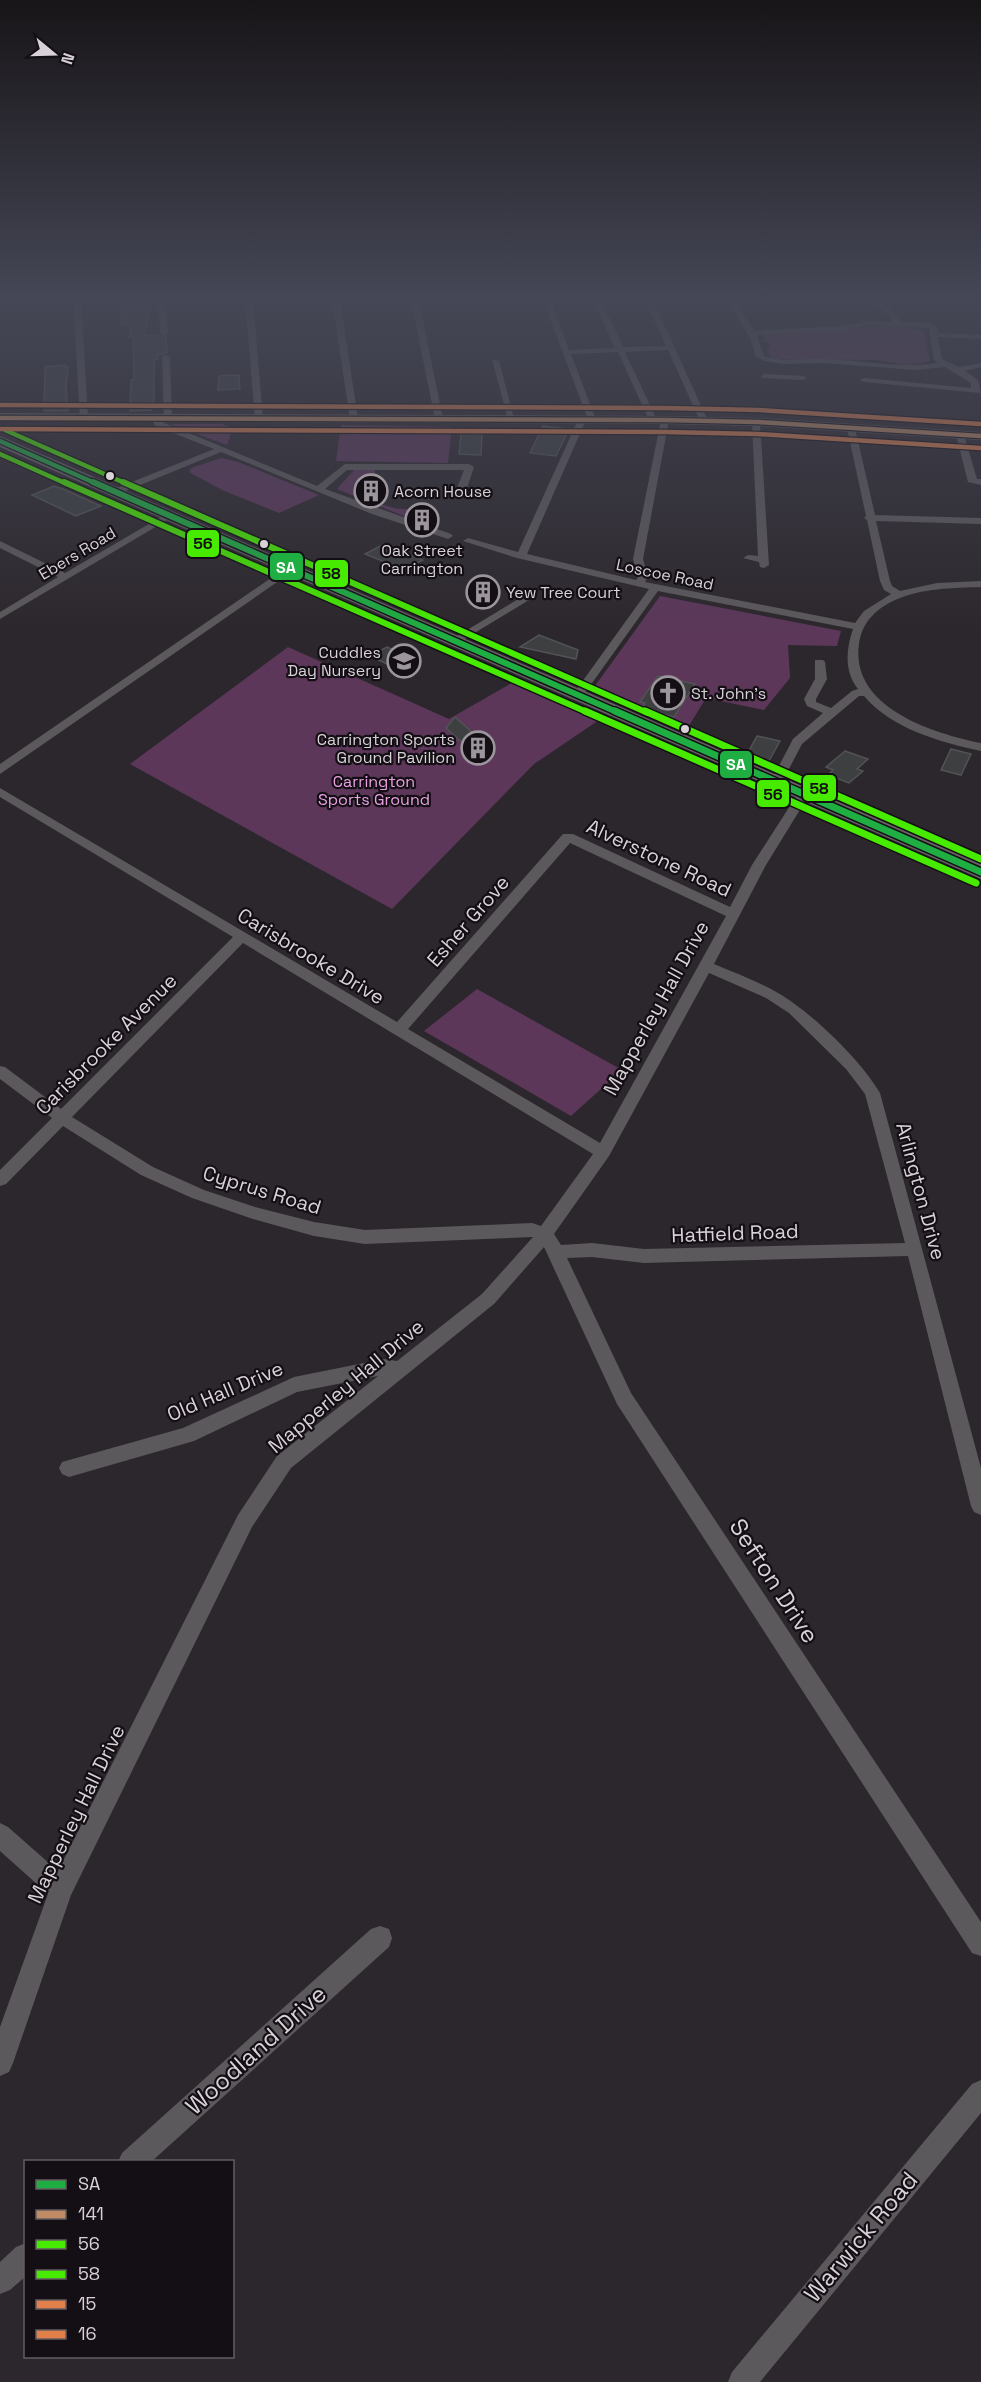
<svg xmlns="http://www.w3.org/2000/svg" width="981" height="2382" font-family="'Space Grotesk',sans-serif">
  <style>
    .green { fill: #5c375a }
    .building { fill: #3d3f41; stroke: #515355; stroke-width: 1.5 }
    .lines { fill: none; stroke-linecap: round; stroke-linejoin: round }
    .minor { fill: #5c595c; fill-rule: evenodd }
    .primary { fill: #656265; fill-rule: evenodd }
    .trunk { fill: #646064; fill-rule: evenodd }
    .bus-1-far2-casing { stroke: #140f14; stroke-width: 7 }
    .bus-1-far1-casing { stroke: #140f14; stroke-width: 9 }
    .bus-1-casing { stroke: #140f14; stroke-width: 10 }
    .bus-2-casing { stroke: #140f14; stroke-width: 7 }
    .bus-3-far2-casing { stroke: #140f14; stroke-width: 7 }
    .bus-3-far1-casing { stroke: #140f14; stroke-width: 9 }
    .bus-3-casing { stroke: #140f14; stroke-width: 10 }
    .bus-4-far2-casing { stroke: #140f14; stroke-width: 7 }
    .bus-4-far1-casing { stroke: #140f14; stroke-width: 9 }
    .bus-4-casing { stroke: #140f14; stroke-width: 10 }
    .bus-5-casing { stroke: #140f14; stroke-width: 7 }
    .bus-6-casing { stroke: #140f14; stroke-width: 7 }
    .bus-1-far2 { stroke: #1eae42; stroke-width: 4.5 }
    .bus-1-far1 { stroke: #1eae42; stroke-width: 6 }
    .bus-1 { stroke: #1eae42; stroke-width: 7 }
    .bus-2 { stroke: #c18c65; stroke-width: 4.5 }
    .bus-3-far2 { stroke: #46eb00; stroke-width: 4.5 }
    .bus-3-far1 { stroke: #46eb00; stroke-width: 6 }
    .bus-3 { stroke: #46eb00; stroke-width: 7 }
    .bus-4-far2 { stroke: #46eb00; stroke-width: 4.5 }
    .bus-4-far1 { stroke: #46eb00; stroke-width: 6 }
    .bus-4 { stroke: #46eb00; stroke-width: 7 }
    .bus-5 { stroke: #e2804c; stroke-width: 4.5 }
    .bus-6 { stroke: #e2804c; stroke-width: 4.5 }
    .bus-dot { fill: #d9d1d8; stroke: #140f14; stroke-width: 2 }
    .labels { text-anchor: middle; stroke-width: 4.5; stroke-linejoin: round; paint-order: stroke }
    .far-poi-label { font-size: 16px; fill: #d9d1d8; stroke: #140f14; text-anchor: start }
    .far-street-label { font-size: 16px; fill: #d9d1d8; stroke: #140f14 }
    .far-park-label { font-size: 16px; fill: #e9a1e2; stroke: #140f14 }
    .street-label { font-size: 20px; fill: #d9d1d8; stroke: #140f14 }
    .near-street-label { font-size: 24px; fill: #d9d1d8; stroke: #140f14 }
    .line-badge { stroke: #140f14; stroke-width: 2 }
    .badge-label { font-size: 16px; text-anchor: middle; font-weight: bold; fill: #fff }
    .pale-badge-label { font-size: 16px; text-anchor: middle; font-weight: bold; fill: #111 }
  </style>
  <rect width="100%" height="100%" fill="#2c272c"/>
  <!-- green -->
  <g class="green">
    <path d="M890 325 924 331 930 361 909 365 877 360 777 359 772 358 766 350 770 348 768 342 761 341 765 340 763 335Z"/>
    <path d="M170 424H222L233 428 227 445Z"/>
    <path d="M341 425 452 427 448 463 336 461Z"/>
    <path d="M221 458 238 462 319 495 279 513 222 490 189 472 191 468Z"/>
    <path d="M355 469H374L376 476 353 486V491C372 499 397 516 417 506L418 502 424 504 406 517 337 489Z"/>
    <path d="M660 596 841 631 837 646 788 645 790 678 764 710 706 698 687 729 592 690Z"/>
    <path d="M288 647 449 719 515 681 602 718 534 764 392 909 130 764Z"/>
    <path d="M477 989 622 1070 571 1116 424 1031Z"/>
  </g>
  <!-- building -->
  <g class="building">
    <path d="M129 300H152L145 335 166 336 167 353 158 355V359L154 360V402L151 403V410L130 411 131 380H134L133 337H129L132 324 120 325 124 303H128Z"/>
    <path d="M63 365 68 367 66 386 68 411H44L45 367Z"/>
    <path d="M239 375 240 389 218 390 219 376Z"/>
    <path d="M543 426 569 429 556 456 530 453Z"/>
    <path d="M461 434H482L481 455 459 454Z"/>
    <path d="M54 486 63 489 101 506 76 516 32 495Z"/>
    <path d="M384 544 423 560 404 570 365 554Z"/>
    <path d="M539 635 578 650 576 659 520 647Z"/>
    <path d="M387 647 409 658 393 667 370 656Z"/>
    <path d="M658 676 695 684 674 717 641 709 645 703 640 702Z"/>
    <path d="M455 717 495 753 479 758 446 728Z"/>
    <path d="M757 736 780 741 769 761 746 756Z"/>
    <path d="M951 749 971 754 961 775 941 770Z"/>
    <path d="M845 751 868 759 857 769 863 771 849 783 828 775 833 770 826 767Z"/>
  </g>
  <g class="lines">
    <!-- minor -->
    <g class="minor">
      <path d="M73 300H81L88 418 84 421 80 418Z"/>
      <path d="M158 300H166L168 333 164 335 160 333Z"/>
      <path d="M245 300H253L263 419 259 422 255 419Z"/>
      <path d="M332 300H340L358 419 354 422 350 419Z"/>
      <path d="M411 300H419L443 419 439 422 435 419Z"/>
      <path d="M543 300H551L569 350 615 348 593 300H601L623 347 666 346 645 300H653L708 421 707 423 700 421 668 350 625 352 657 420 653 423 649 420 618 352 571 354 596 420 589 422Z"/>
      <path d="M727 300H738L736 302 754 331 843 326 869 321 894 322 883 310 868 300C885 300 892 310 902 322L929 323 937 327 938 333 981 335V339L938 337 942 359 959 367 981 363V367L965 371 978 380 981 393 864 382 860 380 864 378 971 388V383L945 367 915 370 824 363 783 364 765 361 756 357 751 340ZM869 325 929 328 934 360 938 363C900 369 862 360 823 359 803 358 783 363 764 356L757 335 843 330Z"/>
      <path d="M943 300H954L959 303 955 305Z"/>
      <path d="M166 355 170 357 172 418 168 421 164 418 162 357Z"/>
      <path d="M492 359 499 361 515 422 508 420Z"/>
      <path d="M765 374 803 376 807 378 803 380 762 378 761 376Z"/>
      <path d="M156 415 159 416 162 422 317 486 345 464H469L474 467 467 488 462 491 457 488 464 470H347L325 489 451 534 453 536 448 539 372 514 221 452 118 494H112V490L214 449 155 426 152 418Z"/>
      <path d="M582 417 586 420 527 554 636 580 638 577 633 559 661 420 665 417 669 420 643 559 648 577 645 582 855 623 864 611 891 594 884 590 880 581 867 520 864 518 866 516 847 428 851 425 855 428 875 515 981 518V524L876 521 890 581 892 586 900 591 937 583 981 581V587C953 588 922 588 895 600 876 609 862 622 859 644 850 707 932 733 981 743V751C940 742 892 729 864 696H859L802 744 780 786H772L770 783 793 739 823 713 807 706 804 699 815 679V660H823L825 662 827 679 816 699V702L831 708 852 691 858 689C844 672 846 649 853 629L658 591 582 697H574V693L649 589 517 558 463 541 468 538 518 552 578 420Z"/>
      <path d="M756 419 760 422 769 565 764 568 760 567 759 562 743 558 748 555 758 556 752 422Z"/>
      <path d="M960 432 964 435 977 479H981V485L968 482 956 435Z"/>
      <path d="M166 514 174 516 0 619V612L58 577 0 548V541L65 573Z"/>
      <path d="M287 567 296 569 0 774V764Z"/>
      <path d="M530 592 534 593V597L458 643 454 644 449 641Z"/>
      <path d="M0 788 397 1022 563 834H573L730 907 752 865 797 795 799 792H807L809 795 766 865 714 964C735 973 758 981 778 993 811 1012 860 1059 880 1093L981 1468V1515L974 1512 971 1506 908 1256 644 1263 592 1257 567 1258 631 1393 981 1922V1956L972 1953 617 1404 544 1247 494 1304 291 1468 252 1527 71 1895 13 2063 9 2072 0 2076V2027L48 1894 0 1851V1823L8 1827 58 1871 238 1515 277 1456 378 1376 297 1392 194 1441 69 1477 62 1474 59 1468 62 1462 183 1428 294 1377 384 1359 397 1361 482 1294 533 1237 365 1244 314 1236 253 1219 192 1198 141 1175 63 1126 6 1184 0 1186V1170L52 1118 0 1079V1066L5 1067 61 1109 233 937 0 797ZM570 843 726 916 600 1143 408 1029ZM243 943 593 1154 541 1226 532 1223 365 1230 314 1222 255 1207 204 1190 153 1167 72 1117ZM709 973 766 998 789 1013 846 1069 865 1094 905 1243 644 1249 592 1243 561 1245 554 1234 609 1156Z"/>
      <path d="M380 1926 389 1929 392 1938 389 1947 151 2162H118L122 2153 371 1929Z"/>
      <path d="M981 2080V2113L760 2382H728L732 2372 972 2084Z"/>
      <path d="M26 2243V2276L10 2290 0 2294V2262L16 2247Z"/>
    </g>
    <!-- primary -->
    <path class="primary" d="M0 413 665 416 758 418 981 432V440L758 426 665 424 0 421Z"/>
    <!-- trunk -->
    <path class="trunk" d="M0 436 981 864V879L0 447Z"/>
    <defs>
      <path id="bus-1-far2" d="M0 441 97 484"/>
      <path id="bus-1-far1" d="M93 482 619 713"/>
      <path id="bus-1" d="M615 711 981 872"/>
      <path id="bus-2" d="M0 418 665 420 758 422 981 436"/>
      <path id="bus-3-far2" d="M0 454 67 484"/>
      <path id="bus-3-far1" d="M64 482 589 713"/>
      <path id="bus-3" d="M585 711 976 883"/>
      <path id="bus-4-far2" d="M5 430 127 484"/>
      <path id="bus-4-far1" d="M123 482 648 713"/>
      <path id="bus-4" d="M645 711 981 859"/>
      <path id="bus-5" d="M0 429 665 432 757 434 980 448"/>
      <path id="bus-6" d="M0 405 665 408 759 410 981 424"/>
    </defs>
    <!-- bus-1-far2 casing -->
    <use href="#bus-1-far2" class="bus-1-far2-casing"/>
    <!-- bus-1-far1 casing -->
    <use href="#bus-1-far1" class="bus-1-far1-casing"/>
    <!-- bus-1 casing -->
    <use href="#bus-1" class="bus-1-casing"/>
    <!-- bus-2 casing -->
    <use href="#bus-2" class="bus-2-casing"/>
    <!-- bus-3-far2 casing -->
    <use href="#bus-3-far2" class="bus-3-far2-casing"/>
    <!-- bus-3-far1 casing -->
    <use href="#bus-3-far1" class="bus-3-far1-casing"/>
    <!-- bus-3 casing -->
    <use href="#bus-3" class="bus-3-casing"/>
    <!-- bus-4-far2 casing -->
    <use href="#bus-4-far2" class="bus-4-far2-casing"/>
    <!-- bus-4-far1 casing -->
    <use href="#bus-4-far1" class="bus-4-far1-casing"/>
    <!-- bus-4 casing -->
    <use href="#bus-4" class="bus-4-casing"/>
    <!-- bus-5 casing -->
    <use href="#bus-5" class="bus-5-casing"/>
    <!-- bus-6 casing -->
    <use href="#bus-6" class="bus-6-casing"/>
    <!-- bus-1-far2 -->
    <use href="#bus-1-far2" class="bus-1-far2"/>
    <!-- bus-1-far1 -->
    <use href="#bus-1-far1" class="bus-1-far1"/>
    <!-- bus-1 -->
    <use href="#bus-1" class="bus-1"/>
    <!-- bus-2 -->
    <use href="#bus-2" class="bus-2"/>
    <!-- bus-3-far2 -->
    <use href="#bus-3-far2" class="bus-3-far2"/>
    <!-- bus-3-far1 -->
    <use href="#bus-3-far1" class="bus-3-far1"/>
    <!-- bus-3 -->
    <use href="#bus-3" class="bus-3"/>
    <!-- bus-4-far2 -->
    <use href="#bus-4-far2" class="bus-4-far2"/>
    <!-- bus-4-far1 -->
    <use href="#bus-4-far1" class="bus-4-far1"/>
    <!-- bus-4 -->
    <use href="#bus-4" class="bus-4"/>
    <!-- bus-5 -->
    <use href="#bus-5" class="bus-5"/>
    <!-- bus-6 -->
    <use href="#bus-6" class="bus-6"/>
  </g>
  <!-- sky -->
  <linearGradient id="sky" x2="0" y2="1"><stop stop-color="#181518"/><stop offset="0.47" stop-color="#454756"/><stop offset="1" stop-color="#454756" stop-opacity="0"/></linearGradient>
  <rect width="981" height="634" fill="url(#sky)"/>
  <!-- icons -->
  <defs>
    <symbol id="building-ring" viewBox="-11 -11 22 22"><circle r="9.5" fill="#140f14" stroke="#9c969c" stroke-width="1.5"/><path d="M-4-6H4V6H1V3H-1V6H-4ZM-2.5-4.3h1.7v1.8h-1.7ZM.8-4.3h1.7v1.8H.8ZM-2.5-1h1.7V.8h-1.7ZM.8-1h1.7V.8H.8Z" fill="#9c969c"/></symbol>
    <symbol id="school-ring" viewBox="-11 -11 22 22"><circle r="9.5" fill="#140f14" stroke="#9c969c" stroke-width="1.5"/><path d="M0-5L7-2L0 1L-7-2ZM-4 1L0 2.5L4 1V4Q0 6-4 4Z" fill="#9c969c"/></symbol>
    <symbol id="church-ring" viewBox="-11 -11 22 22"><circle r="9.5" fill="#140f14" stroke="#9c969c" stroke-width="1.5"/><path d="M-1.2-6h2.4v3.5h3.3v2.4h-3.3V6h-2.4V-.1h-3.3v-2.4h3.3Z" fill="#9c969c"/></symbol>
  </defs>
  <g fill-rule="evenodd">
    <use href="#building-ring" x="352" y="472" width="38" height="38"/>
    <use href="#building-ring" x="403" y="501" width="38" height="38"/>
    <use href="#building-ring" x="464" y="573" width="38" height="38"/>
    <use href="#school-ring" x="385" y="642" width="38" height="38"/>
    <use href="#church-ring" x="649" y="674" width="38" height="38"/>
    <use href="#building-ring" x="459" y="729" width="38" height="38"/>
  </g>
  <!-- markers -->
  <g class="bus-dot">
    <circle cx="110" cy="476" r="5"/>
    <circle cx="264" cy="544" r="5"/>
    <circle cx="685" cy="729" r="5"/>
  </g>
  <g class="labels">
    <!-- far-poi labels -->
    <g class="far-poi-label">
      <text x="394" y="497">Acorn House</text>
      <text x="422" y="556" text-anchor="middle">Oak Street<tspan x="422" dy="18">Carrington</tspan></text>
      <text x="506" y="598">Yew Tree Court</text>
      <text x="381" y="658" text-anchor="end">Cuddles<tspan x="381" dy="18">Day Nursery</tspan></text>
      <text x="691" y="699">St. John's</text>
      <text x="455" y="745" text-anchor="end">Carrington Sports<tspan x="455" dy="18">Ground Pavilion</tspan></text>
    </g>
    <!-- far-street labels -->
    <g class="far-street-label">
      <text transform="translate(77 553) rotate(-31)" y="6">Ebers Road</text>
      <text transform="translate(665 574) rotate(12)" y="6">Loscoe Road</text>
    </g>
    <!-- far-park labels -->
    <g class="far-park-label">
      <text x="374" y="787">Carrington<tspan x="374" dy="18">Sports Ground</tspan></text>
    </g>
    <!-- street labels -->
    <g class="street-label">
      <text transform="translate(659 858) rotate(25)" y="7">Alverstone Road</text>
      <text transform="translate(468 921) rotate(-49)" y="7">Esher Grove</text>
      <text transform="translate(311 956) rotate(31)" y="7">Carisbrooke Drive</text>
      <text transform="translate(656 1008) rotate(-61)" y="7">Mapperley Hall Drive</text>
      <text transform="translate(106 1044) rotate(-45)" y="7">Carisbrooke Avenue</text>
      <text transform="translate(262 1190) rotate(17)" y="7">Cyprus Road</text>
      <text transform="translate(921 1191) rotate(75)" y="7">Arlington Drive</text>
      <text transform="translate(735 1233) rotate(-2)" y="7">Hatfield Road</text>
      <text transform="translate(346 1386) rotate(-40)" y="7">Mapperley Hall Drive</text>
      <text transform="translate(225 1391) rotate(-23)" y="7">Old Hall Drive</text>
      <text transform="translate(76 1814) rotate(-64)" y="7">Mapperley Hall Drive</text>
    </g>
    <!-- near-street labels -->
    <g class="near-street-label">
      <text transform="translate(774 1581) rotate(57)" y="8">Sefton Drive</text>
      <text transform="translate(256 2050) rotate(-42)" y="8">Woodland Drive</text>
      <text transform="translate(861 2237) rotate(-50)" y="8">Warwick Road</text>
    </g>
  </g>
  <g class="line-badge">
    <rect x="186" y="529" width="34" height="29" rx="6" fill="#46eb00"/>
    <rect x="269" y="552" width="35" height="29" rx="6" fill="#1eae42"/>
    <rect x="314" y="559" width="35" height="29" rx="6" fill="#46eb00"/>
    <rect x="719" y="750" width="34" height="29" rx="6" fill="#1eae42"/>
    <rect x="802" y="774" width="35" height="28" rx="6" fill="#46eb00"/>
    <rect x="756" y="779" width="34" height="29" rx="6" fill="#46eb00"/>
  </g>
  <g class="badge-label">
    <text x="286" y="573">SA</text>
    <text x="736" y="770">SA</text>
  </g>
  <g class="pale-badge-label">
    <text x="203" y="549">56</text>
    <text x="331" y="579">58</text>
    <text x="819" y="794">58</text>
    <text x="773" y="800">56</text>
  </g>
  <!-- legend -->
  <rect x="24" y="2160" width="210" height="198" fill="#140f14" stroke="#635d62" stroke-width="1.5"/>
  <rect x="36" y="2180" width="30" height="9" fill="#1eae42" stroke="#635d62" stroke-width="1.5"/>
  <text x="78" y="2190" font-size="18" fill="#d9d1d8">SA</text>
  <rect x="36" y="2210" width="30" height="9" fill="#c18c65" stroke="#635d62" stroke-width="1.5"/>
  <text x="78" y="2220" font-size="18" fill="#d9d1d8">141</text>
  <rect x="36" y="2240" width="30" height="9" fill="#46eb00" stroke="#635d62" stroke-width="1.5"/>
  <text x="78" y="2250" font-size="18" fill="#d9d1d8">56</text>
  <rect x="36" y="2270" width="30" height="9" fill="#46eb00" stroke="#635d62" stroke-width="1.5"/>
  <text x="78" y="2280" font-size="18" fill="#d9d1d8">58</text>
  <rect x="36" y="2300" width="30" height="9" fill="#e2804c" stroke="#635d62" stroke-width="1.5"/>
  <text x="78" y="2310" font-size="18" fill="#d9d1d8">15</text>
  <rect x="36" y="2330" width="30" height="9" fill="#e2804c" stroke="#635d62" stroke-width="1.5"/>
  <text x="78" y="2340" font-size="18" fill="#d9d1d8">16</text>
  <!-- north arrow -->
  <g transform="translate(54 54) rotate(109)" stroke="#140f14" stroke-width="4.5" paint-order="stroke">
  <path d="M0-4.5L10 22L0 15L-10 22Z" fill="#d9d1d8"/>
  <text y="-9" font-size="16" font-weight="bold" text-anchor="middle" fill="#d9d1d8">N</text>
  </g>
</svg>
